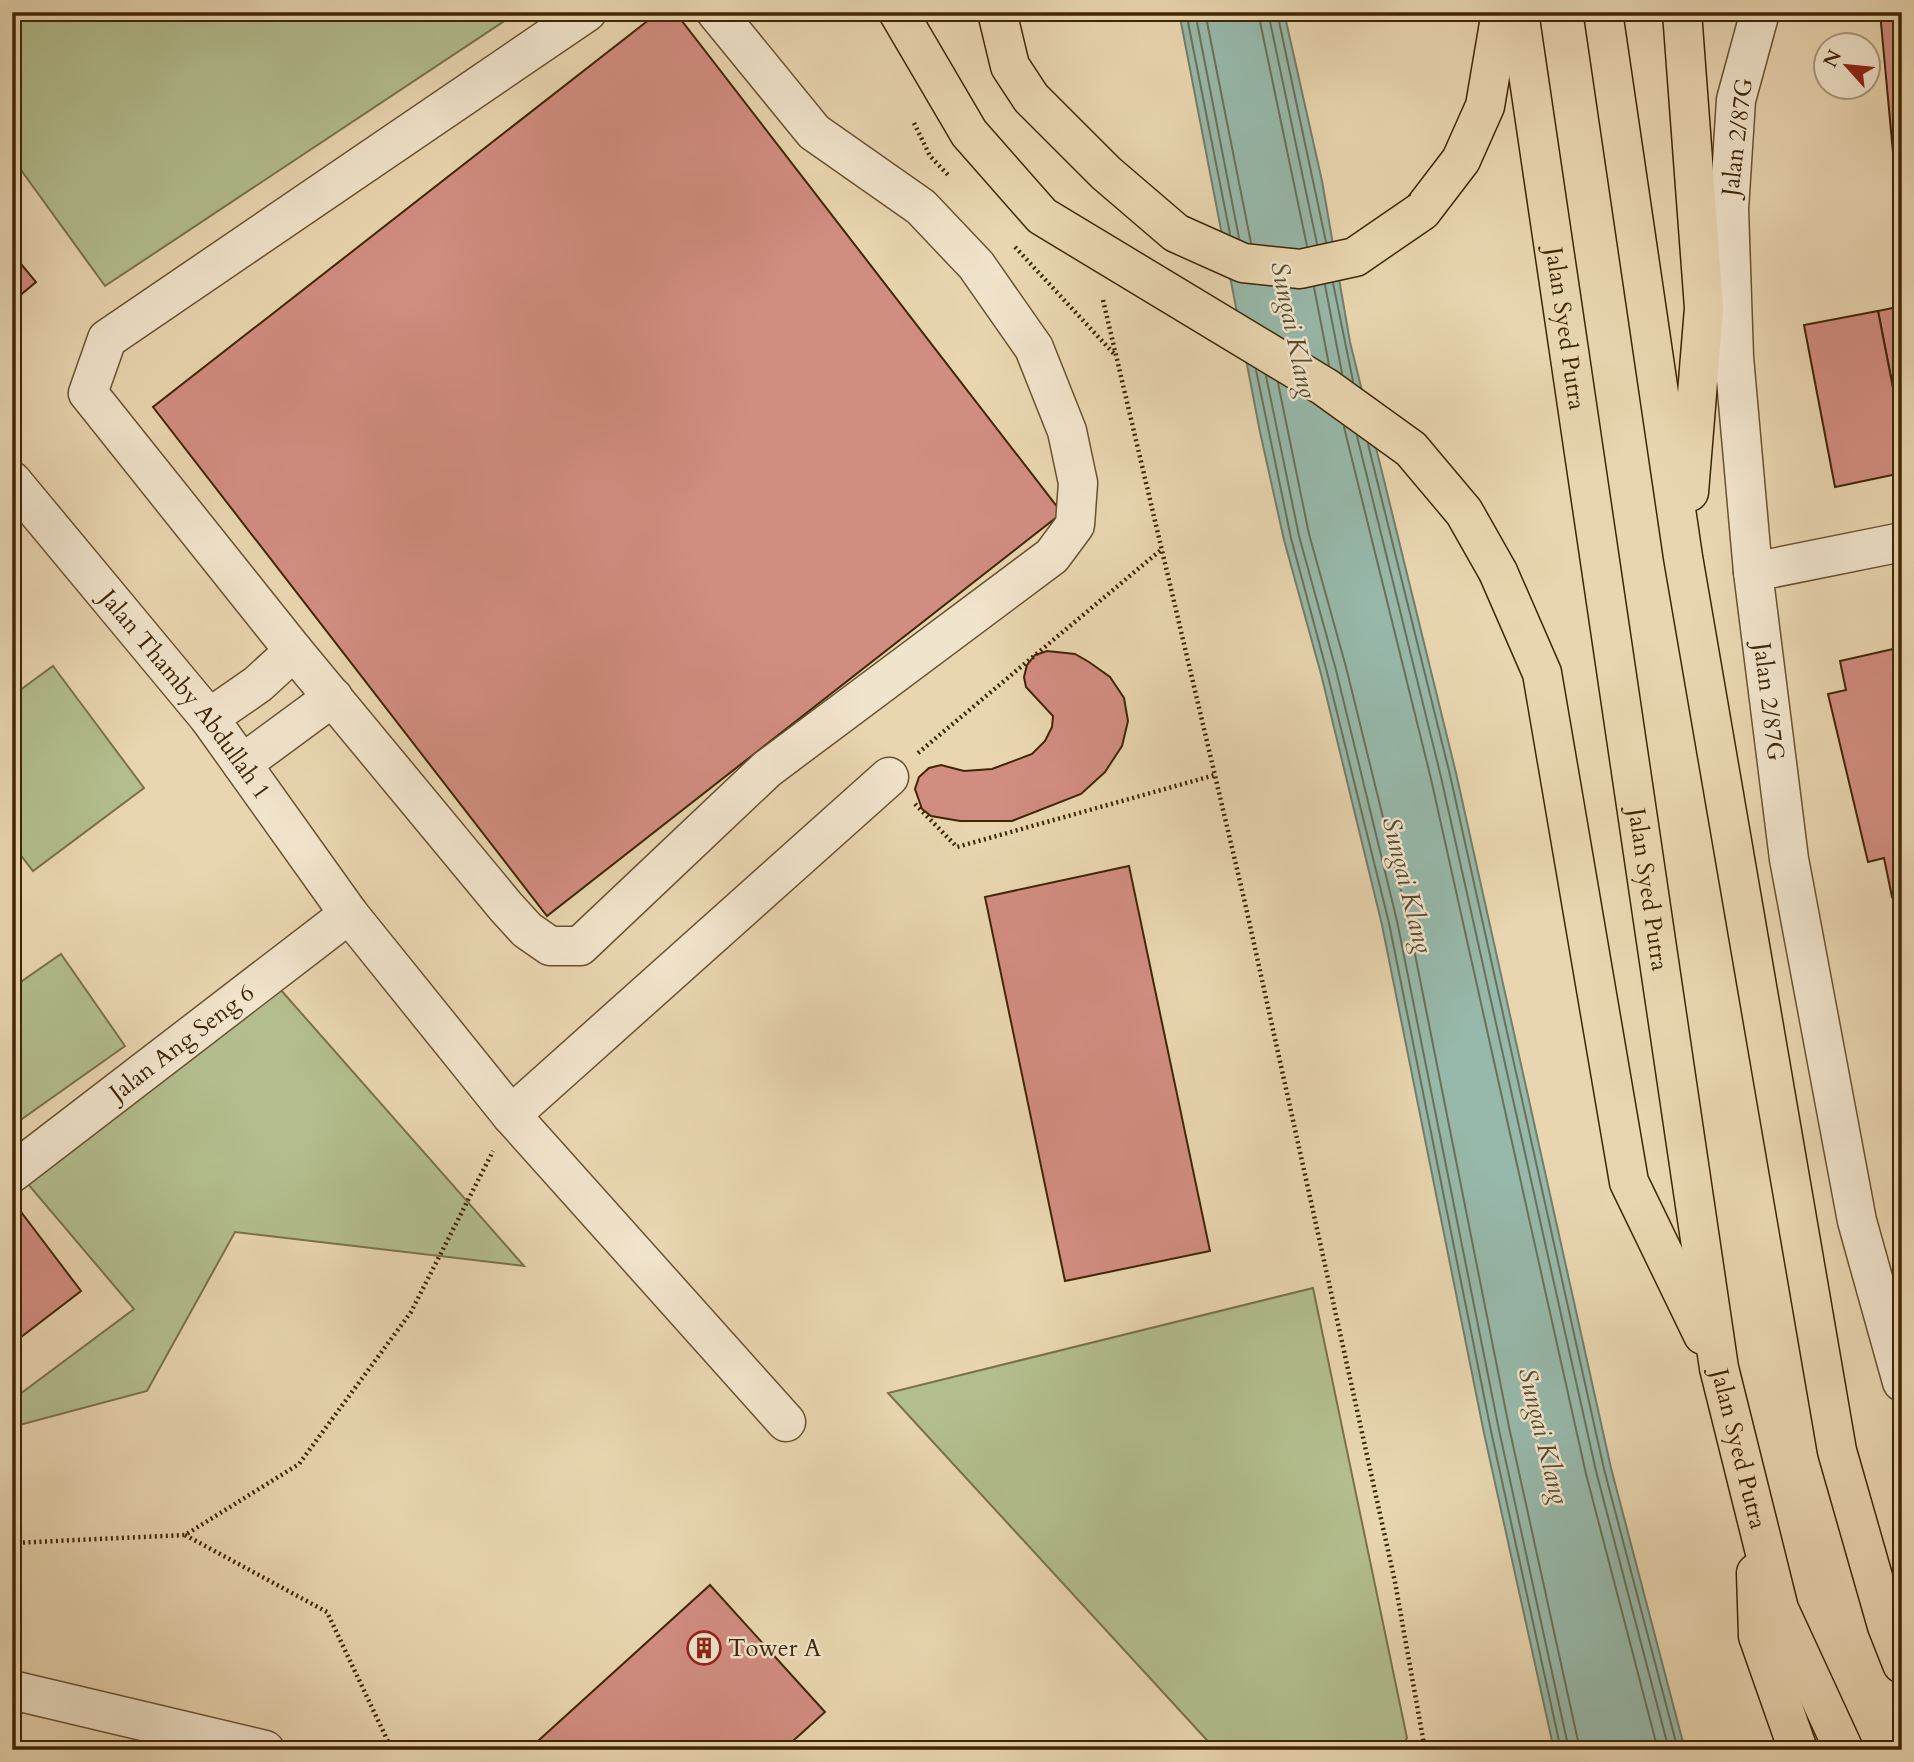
<svg xmlns="http://www.w3.org/2000/svg" width="1914" height="1762" font-family="Cardo,serif">
  <style>
    .green { fill: #b3be8e; stroke: #7a724a; stroke-width: 2 }
    .water { fill: #97b9ab; stroke: #747e69; stroke-width: 2 }
    .lines { fill: none; stroke-linecap: round; stroke-linejoin: round }
    .shore { stroke: #6c7058; stroke-width: 2 }
    .building { fill: #d28d81; stroke: #402605; stroke-width: 2 }
    .minor-casing { stroke: #6a5230; stroke-width: 41 }
    .major-casing { stroke: #402605; stroke-width: 41 }
    .path { stroke: #402605; stroke-width: 4.5; stroke-dasharray: 2 3.5; stroke-linecap: butt }
    .minor { stroke: #f1e4cc; stroke-width: 38 }
    .major { stroke: #e9d6b0; stroke-width: 38 }
    .major-bridge-casing { stroke: #402605; stroke-width: 41; stroke-linecap: butt }
    .major-bridge { stroke: #e9d6b0; stroke-width: 38 }
    .labels { text-anchor: middle; stroke-width: 5; stroke-linejoin: round; paint-order: stroke }
    .street-label { font-size: 24px; fill: #402605; stroke: #f1e4cc }
    .poi-label { font-size: 24px; fill: #402605; stroke: #f1e4cc; text-anchor: start }
    .water-label { font-size: 26px; font-style: italic; fill: #564b2e; stroke: #f1e4cc }
  </style>
  <rect width="100%" height="100%" fill="#e9d6b0"/>
  <filter id="stains"><feTurbulence type="fractalNoise" baseFrequency=".00286" numOctaves="4"/><feColorMatrix values="0 0 0 0 .2 0 0 0 0 .09 0 0 0 0 .02 0 0 0 .5 -.17"/></filter>
  <radialGradient id="worn" r=".72"><stop offset=".6" stop-color="#630" stop-opacity="0"/><stop offset="1" stop-color="#630" stop-opacity=".3"/></radialGradient>
  <!-- green -->
  <g class="green">
    <path d="M12 12H518L105 286 21 170 12 176Z"/>
    <path d="M53 666 144 788 33 871 12 844V696Z"/>
    <path d="M61 954 125 1046 12 1126V988Z"/>
    <path d="M280 989 524 1266 235 1232 147 1391 12 1427V1400L134 1309 27 1183Z"/>
    <path d="M1313 1288 1407 1738 1400 1750H1216L888 1393Z"/>
  </g>
  <!-- water -->
  <path class="water" d="M1179 12H1284L1322 181 1350 342 1456 773 1611 1468 1685 1750H1554L1484 1433 1382 925 1321 674 1284 540 1260 432Z"/>
  <g class="lines">
    <!-- shore -->
    <g class="shore">
      <path d="M1186 12 1230 234"/>
      <path d="M1195 12 1239 238"/>
      <path d="M1205 12 1251 243"/>
      <path d="M1258 12 1307 246"/>
      <path d="M1268 12 1317 244"/>
      <path d="M1277 12 1326 242"/>
      <path d="M1333 283 1353 381"/>
      <path d="M1325 285 1342 373"/>
      <path d="M1314 287 1329 365"/>
      <path d="M1256 370 1291 538 1327 672 1389 923 1491 1431 1561 1750"/>
      <path d="M1266 376 1299 536 1336 670 1397 921 1499 1430 1569 1750"/>
      <path d="M1278 383 1309 534 1346 667 1408 919 1509 1427 1580 1750"/>
      <path d="M1344 427 1431 779 1586 1474 1658 1750"/>
      <path d="M1357 436 1441 777 1596 1471 1669 1750"/>
      <path d="M1368 444 1450 775 1604 1469 1678 1750"/>
    </g>
  </g>
  <!-- building -->
  <g class="building">
    <path d="M659 12H675L1062 513 547 916 153 407Z"/>
    <path d="M1880 12H1902L1901 239Z"/>
    <path d="M12 253 36 282 12 302Z"/>
    <path d="M1902 306V434L1878 311Z"/>
    <path d="M1878 311 1902 434V473L1835 487 1804 325Z"/>
    <path d="M1902 647V895L1892 897 1884 858 1868 862 1828 694 1846 690 1840 661Z"/>
    <path d="M1047 651 1075 654 1089 662 1110 677 1124 698 1128 721 1122 746 1105 772 1081 794 1012 821H960L931 816 922 809 915 789 919 777 929 768 941 765 964 771 992 769 1032 754 1045 741 1052 727 1053 716 1026 687 1024 677 1027 665 1035 655Z"/>
    <path d="M1129 866 1210 1251 1065 1281 985 897Z"/>
    <path d="M15 1204 81 1291 12 1344V1206Z"/>
    <path d="M710 1585 825 1712 783 1750H528Z"/>
  </g>
  <g class="lines">
    <defs>
      <g id="minor">
        <path d="M587 12 107 339 88 393 294 651 506 907 527 930 550 946H580L767 769 1052 556 1075 525 1078 483 1067 431 1034 348 976 265 921 207 814 132 716 12"/>
        <path id="s1" d="M1760 12 1736 100 1729 209 1734 357 1753 572 1789 859 1857 1221 1902 1382"/>
        <path id="s2" d="M12 481 209 718 349 914 511 1115 786 1422"/>
        <path d="M1753 572 1902 542"/>
        <path d="M209 718 258 684 294 651"/>
        <path d="M242 764 333 697"/>
        <path d="M511 1115 889 777"/>
        <path id="s3" d="M12 1173 349 914"/>
        <path d="M12 1690 265 1750"/>
      </g>
      <g id="major">
        <path id="s4" d="M1519 12 1719 1368 1779 1609 1844 1750"/>
        <path d="M1603 12 1683 557 1837 1451 1887 1626 1902 1664"/>
        <path d="M1682 12 1704 308 1689 492"/>
        <path d="M1422 211 1461 160 1485 106 1501 12"/>
        <path d="M1498 572 1542 673 1629 1182 1703 1335"/>
        <path d="M1756 1573 1758 1636 1798 1750"/>
      </g>
    </defs>
    <!-- minor casing -->
    <use href="#minor" class="minor-casing"/>
    <!-- major casing -->
    <use href="#major" class="major-casing"/>
    <!-- path -->
    <g class="path">
      <path d="M914 123 930 156 949 176"/>
      <path d="M1015 247 1116 356"/>
      <path d="M1103 300 1245 903 1395 1582 1425 1750"/>
      <path d="M918 753 1162 549"/>
      <path d="M915 804 957 847 1215 775"/>
      <path d="M185 1535 327 1612 392 1750"/>
      <path d="M12 1543 185 1535 299 1464 411 1312 493 1151"/>
    </g>
    <!-- minor -->
    <use href="#minor" class="minor"/>
    <!-- major -->
    <use href="#major" class="major"/>
    <defs>
      <g id="major-bridge">
        <path d="M898 12 969 133 1042 216 1325 387 1411 449 1464 512 1498 572"/>
        <path d="M997 12 1010 66 1031 98 1106 173 1176 233 1243 263 1300 269 1355 257 1422 211"/>
      </g>
    </defs>
    <!-- major-bridge casing -->
    <use href="#major-bridge" class="major-bridge-casing"/>
    <!-- major-bridge -->
    <use href="#major-bridge" class="major-bridge"/>
  </g>
  <!-- icons -->
  <defs>
    <symbol id="building-ring" viewBox="-11 -11 22 22"><circle r="9.5" fill="#f1e4cc" stroke="#8f2418" stroke-width="1.5"/><path d="M-4-6H4V6H1V3H-1V6H-4ZM-2.5-4.3h1.7v1.8h-1.7ZM.8-4.3h1.7v1.8H.8ZM-2.5-1h1.7V.8h-1.7ZM.8-1h1.7V.8H.8Z" fill="#8f2418"/></symbol>
  </defs>
  <g fill-rule="evenodd">
    <use href="#building-ring" x="685" y="1629" width="38" height="38"/>
  </g>
  <g class="labels">
    <!-- street labels -->
    <g class="street-label">
      <text transform="translate(1737 137) rotate(-83)" y="8">Jalan 2/87G</text>
      <text dy="8" stroke="none"><textPath href="#s4" startOffset="320">Jalan Syed Putra</textPath></text>
      <text dy="8" stroke="none"><textPath href="#s2" startOffset="275">Jalan Thamby Abdullah 1</textPath></text>
      <text dy="8" stroke="none"><textPath href="#s1" startOffset="695">Jalan 2/87G</textPath></text>
      <text dy="8" stroke="none"><textPath href="#s4" startOffset="887">Jalan Syed Putra</textPath></text>
      <text dy="8" stroke="none"><textPath href="#s3" startOffset="214">Jalan Ang Seng 6</textPath></text>
      <text dy="8" stroke="none"><textPath href="#s4" startOffset="1454">Jalan Syed Putra</textPath></text>
    </g>
    <!-- poi labels -->
    <g class="poi-label">
      <text x="728" y="1656">Tower A</text>
    </g>
    <!-- water labels -->
    <g class="water-label">
      <text transform="translate(1294 330) rotate(78)" y="9">Sungai Klang</text>
      <text transform="translate(1408 885) rotate(76)" y="9">Sungai Klang</text>
      <text transform="translate(1544 1436) rotate(76)" y="9">Sungai Klang</text>
    </g>
  </g>
  <!-- margin -->
  <rect width="1914" height="1762" fill="none" stroke="#e9d6b0" stroke-width="42"/>
  <rect x="14" y="14" width="1886" height="1734" fill="none" stroke="#402605" stroke-width="3.5"/>
  <rect x="21" y="21" width="1872" height="1720" fill="none" stroke="#402605" stroke-width="2"/>
  <!-- north arrow -->
  <g transform="translate(1847 66) rotate(297)"><circle r="33" fill="#f1e4cc" stroke="#aa987c" stroke-width="2"/>
  <path d="M0-5L12 26L0 18L-12 26Z" fill="#8f2418"/>
  <text y="-10" font-size="19" font-weight="bold" text-anchor="middle" fill="#402605">N</text>
  </g>
  <rect width="100%" height="100%" filter="url(#stains)"/>
  <rect width="100%" height="100%" fill="url(#worn)"/>
</svg>
